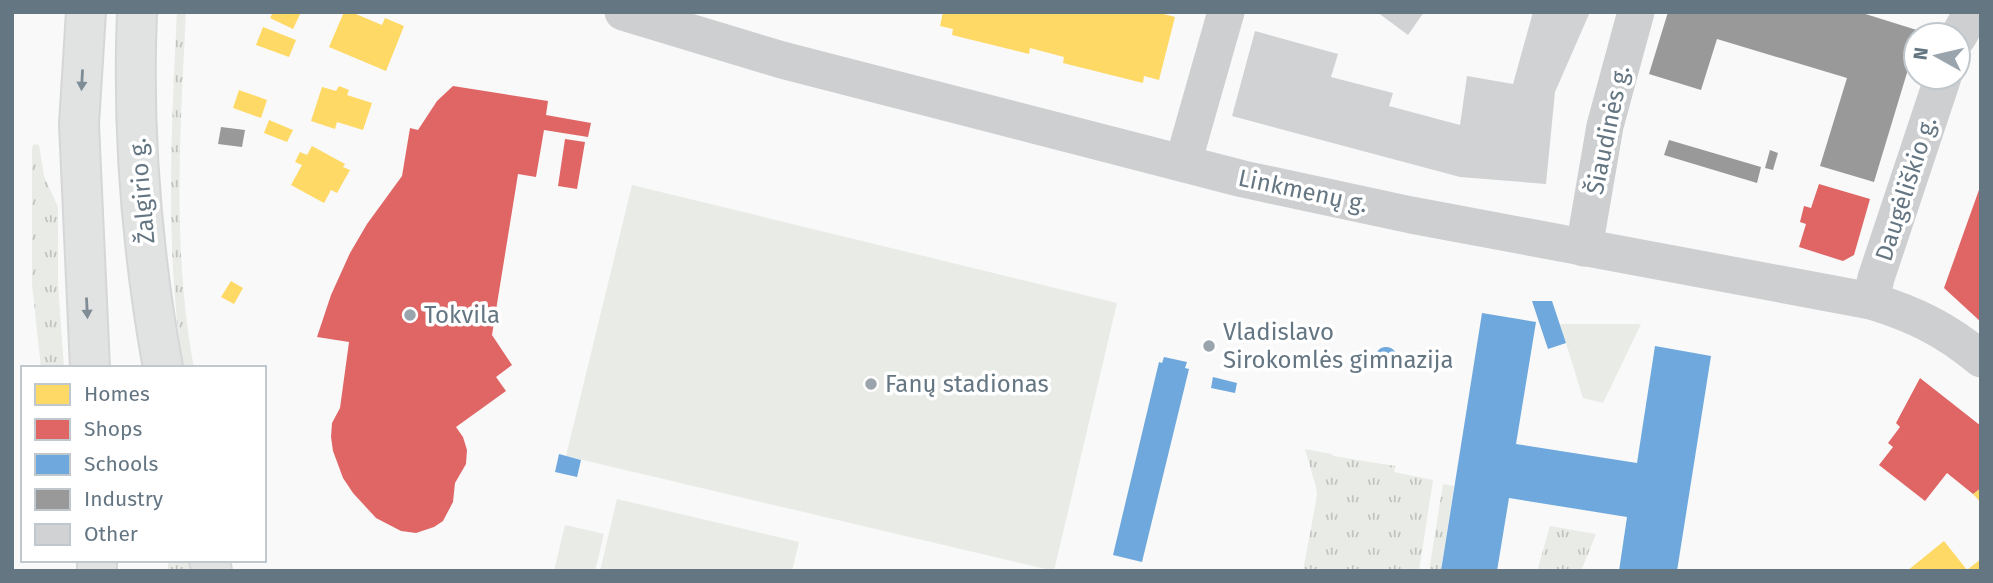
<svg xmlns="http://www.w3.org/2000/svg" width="1993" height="583" font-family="'Fira Sans',sans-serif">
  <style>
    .grass { fill: url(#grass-tufts) }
    .park { fill: #e8ebe6 }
    .homes { fill: #ffd966 }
    .shops { fill: #e06666 }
    .schools { fill: #6fa8dc }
    .industry { fill: #999 }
    .building { fill: #d0d2d3 }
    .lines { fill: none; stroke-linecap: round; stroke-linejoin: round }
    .major-casing { stroke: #d5d6d7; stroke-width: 42 }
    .minor { stroke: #cecfd0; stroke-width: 37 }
    .major { stroke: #e1e2e2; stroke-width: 38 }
    .oneway { fill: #7e8c96 }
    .poi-dot { fill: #99a4ac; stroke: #fff; stroke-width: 2.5 }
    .labels { text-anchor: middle; stroke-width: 7; stroke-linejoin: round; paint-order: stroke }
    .street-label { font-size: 24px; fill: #657683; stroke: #fff }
    .poi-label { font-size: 24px; fill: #657683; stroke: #fff; text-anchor: start }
  </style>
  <defs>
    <pattern id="grass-tufts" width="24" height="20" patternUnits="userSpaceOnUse" patternTransform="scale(1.75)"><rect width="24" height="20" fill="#e8ebe6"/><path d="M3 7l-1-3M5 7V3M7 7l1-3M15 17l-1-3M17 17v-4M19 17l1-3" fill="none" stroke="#c0c3c0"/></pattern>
  </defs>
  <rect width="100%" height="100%" fill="#f9f9f9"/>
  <!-- grass -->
  <g class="grass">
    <path d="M177 12H186C180 130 172 251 194 368H183C165 250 171 131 177 12Z"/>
    <path d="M34 144 39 145 44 176 58 207V284L64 368H41L32 284V148Z"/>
    <path d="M1305 449 1332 454 1333 456 1395 466 1394 472 1433 480 1419 571H1303L1317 496 1316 487Z"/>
    <path d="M1443 484 1454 486 1441 571H1429Z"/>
    <path d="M1550 526 1596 534 1581 571H1537Z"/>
    <path d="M168 560H189L192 571H168Z"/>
  </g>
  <!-- park -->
  <g class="park">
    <path d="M632 185 1117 303 1054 571 566 456Z"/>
    <path d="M1560 324H1641L1603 403 1583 398Z"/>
    <path d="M617 499 799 542 792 571H600Z"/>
    <path d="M565 525 604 534 595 571H554Z"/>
  </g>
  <!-- homes -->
  <g class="homes">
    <path d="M273 12H301L293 29 270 18Z"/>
    <path d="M344 12H351L382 25 385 18 404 26 386 71 329 47Z"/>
    <path d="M943 12H1156L1175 17 1159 80 1144 76 1143 83 1063 63 1064 57 1030 48 1029 54 952 35 953 29 940 26Z"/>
    <path d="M263 27 296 40 289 57 256 45Z"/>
    <path d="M339 86 349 90 347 95 372 103 363 130 337 122 335 129 311 121 322 87 336 91Z"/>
    <path d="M239 90 267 100 261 118 233 108Z"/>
    <path d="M269 120 293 130 287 142 264 133Z"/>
    <path d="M312 146 345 164 343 167 350 170 337 193 331 190 324 203 291 185 302 165 295 162 300 152 307 155Z"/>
    <path d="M231 281 243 288 234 304 221 297Z"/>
    <path d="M1981 488V503L1973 494Z"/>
    <path d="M1944 541 1967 570 1981 559V571H1907Z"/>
  </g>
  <!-- shops -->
  <g class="shops">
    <path d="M453 86 548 101 546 115 591 123 588 137 544 130 536 177 518 174 492 335 512 365 496 377 506 391 456 427 463 437 467 450 466 464 455 483 453 502 443 521 434 527 416 533 401 531 376 518 353 493 343 478 333 451 331 437 332 423 340 408 349 342 317 337 331 295 350 253 367 224 402 176 410 128 418 130 437 101Z"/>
    <path d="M565 139 585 142 577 189 558 186Z"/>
    <path d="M1819 184 1870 199 1854 255 1843 261 1799 247 1806 224 1800 222 1804 206 1811 208Z"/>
    <path d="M1980 187H1981V322L1944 288Z"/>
    <path d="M1920 378 1981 426V488L1973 494 1947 473 1925 501 1879 465 1893 447 1888 443 1900 427 1896 423Z"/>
  </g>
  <!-- schools -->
  <g class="schools">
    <path d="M1532 301H1552L1566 343 1548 349Z"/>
    <path d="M1482 313 1536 322 1516 444 1637 463 1655 346 1711 356 1677 571H1619L1627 517 1509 498 1497 571H1441Z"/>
    <circle cx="1386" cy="358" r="11"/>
    <path d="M1164 357 1187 362 1185 368 1189 369 1142 562 1113 555 1159 362 1162 363Z"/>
    <path d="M1213 377 1237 383 1235 393 1211 388Z"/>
    <path d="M559 454 581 460 577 477 555 472Z"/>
  </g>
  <!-- industry -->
  <g class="industry">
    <path d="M1668 12H1859L1920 31 1919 35H1916V43L1874 182 1820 166 1847 78 1717 39 1701 90 1649 74Z"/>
    <path d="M221 127 245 130 242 147 218 144Z"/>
    <path d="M1669 140 1761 167 1757 183 1664 155Z"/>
    <path d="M1770 150 1778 153 1773 170 1765 168Z"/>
  </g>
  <!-- building -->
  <g class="building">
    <path d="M1377 12H1424L1408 35Z"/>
    <path d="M1533 12H1590L1555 92 1546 184 1460 177 1232 116 1255 31 1338 54 1331 77 1393 93 1389 106 1460 125 1467 76 1513 84Z"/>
  </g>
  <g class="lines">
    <defs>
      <g id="major">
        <path d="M86 12 79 124 90 368"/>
        <path d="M137 12C132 131 142 251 163 368"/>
        <path d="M97 560V571"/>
        <path d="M209 560 212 571"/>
      </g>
    </defs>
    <!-- major casing -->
    <use href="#major" class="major-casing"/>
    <!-- minor -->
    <g class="minor">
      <path d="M623 12 782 60 1243 179 1411 215 1871 301C1914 314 1947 330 1981 359"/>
      <path d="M1958 37 1972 12"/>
      <path d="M1183 163 1226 12"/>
      <path d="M1584 248 1605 126 1636 12"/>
      <path d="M1871 301 1876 278 1943 77"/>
    </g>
    <!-- major -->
    <use href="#major" class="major"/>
  </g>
  <!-- one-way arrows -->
  <defs><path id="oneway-solid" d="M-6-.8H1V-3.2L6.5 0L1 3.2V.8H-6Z" transform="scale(1.75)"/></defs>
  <g class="oneway">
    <use href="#oneway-solid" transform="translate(82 80) rotate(93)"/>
    <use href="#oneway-solid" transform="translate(87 308) rotate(87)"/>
  </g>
  <!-- markers -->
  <g class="poi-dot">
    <circle cx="410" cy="315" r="7"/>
    <circle cx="1209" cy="346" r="7"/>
    <circle cx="871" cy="384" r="7"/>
  </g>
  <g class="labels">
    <!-- street labels -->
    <g class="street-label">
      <text transform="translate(1608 130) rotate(-78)" y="8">Šiaudinės g.</text>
      <text transform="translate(1906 189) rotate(-72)" y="8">Daugėliškio g.</text>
      <text transform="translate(142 191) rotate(-95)" y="8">Žalgirio g.</text>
      <text transform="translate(1303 191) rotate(12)" y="8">Linkmenų g.</text>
    </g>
    <!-- poi labels -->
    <g class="poi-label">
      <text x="424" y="323">Tokvila</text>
      <text x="1223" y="340">Vladislavo<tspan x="1223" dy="28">Sirokomlės gimnazija</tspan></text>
      <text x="885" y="392">Fanų stadionas</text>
    </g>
  </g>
  <!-- border -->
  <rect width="1993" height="583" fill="none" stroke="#657683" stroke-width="28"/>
  <!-- legend -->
  <rect x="21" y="366" width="245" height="196" fill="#ffffff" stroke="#c1c8cd" stroke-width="2"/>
  <rect x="35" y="384" width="35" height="21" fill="#ffd966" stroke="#c1c8cd" stroke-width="2"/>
  <text x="84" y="401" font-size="21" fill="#657683">Homes</text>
  <rect x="35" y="419" width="35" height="21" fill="#e06666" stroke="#c1c8cd" stroke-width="2"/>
  <text x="84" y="436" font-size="21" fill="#657683">Shops</text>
  <rect x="35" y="454" width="35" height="21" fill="#6fa8dc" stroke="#c1c8cd" stroke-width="2"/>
  <text x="84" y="471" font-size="21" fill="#657683">Schools</text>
  <rect x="35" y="489" width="35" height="21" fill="#999999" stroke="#c1c8cd" stroke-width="2"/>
  <text x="84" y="506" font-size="21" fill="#657683">Industry</text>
  <rect x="35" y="524" width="35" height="21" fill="#d0d2d3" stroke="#c1c8cd" stroke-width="2"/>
  <text x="84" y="541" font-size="21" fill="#657683">Other</text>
  <!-- north arrow -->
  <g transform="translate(1937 56) rotate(278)"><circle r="33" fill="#ffffff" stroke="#c1c8cd" stroke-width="2"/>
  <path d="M0-5L12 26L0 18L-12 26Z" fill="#99a4ac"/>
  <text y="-10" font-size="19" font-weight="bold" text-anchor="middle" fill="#657683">N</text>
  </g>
</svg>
